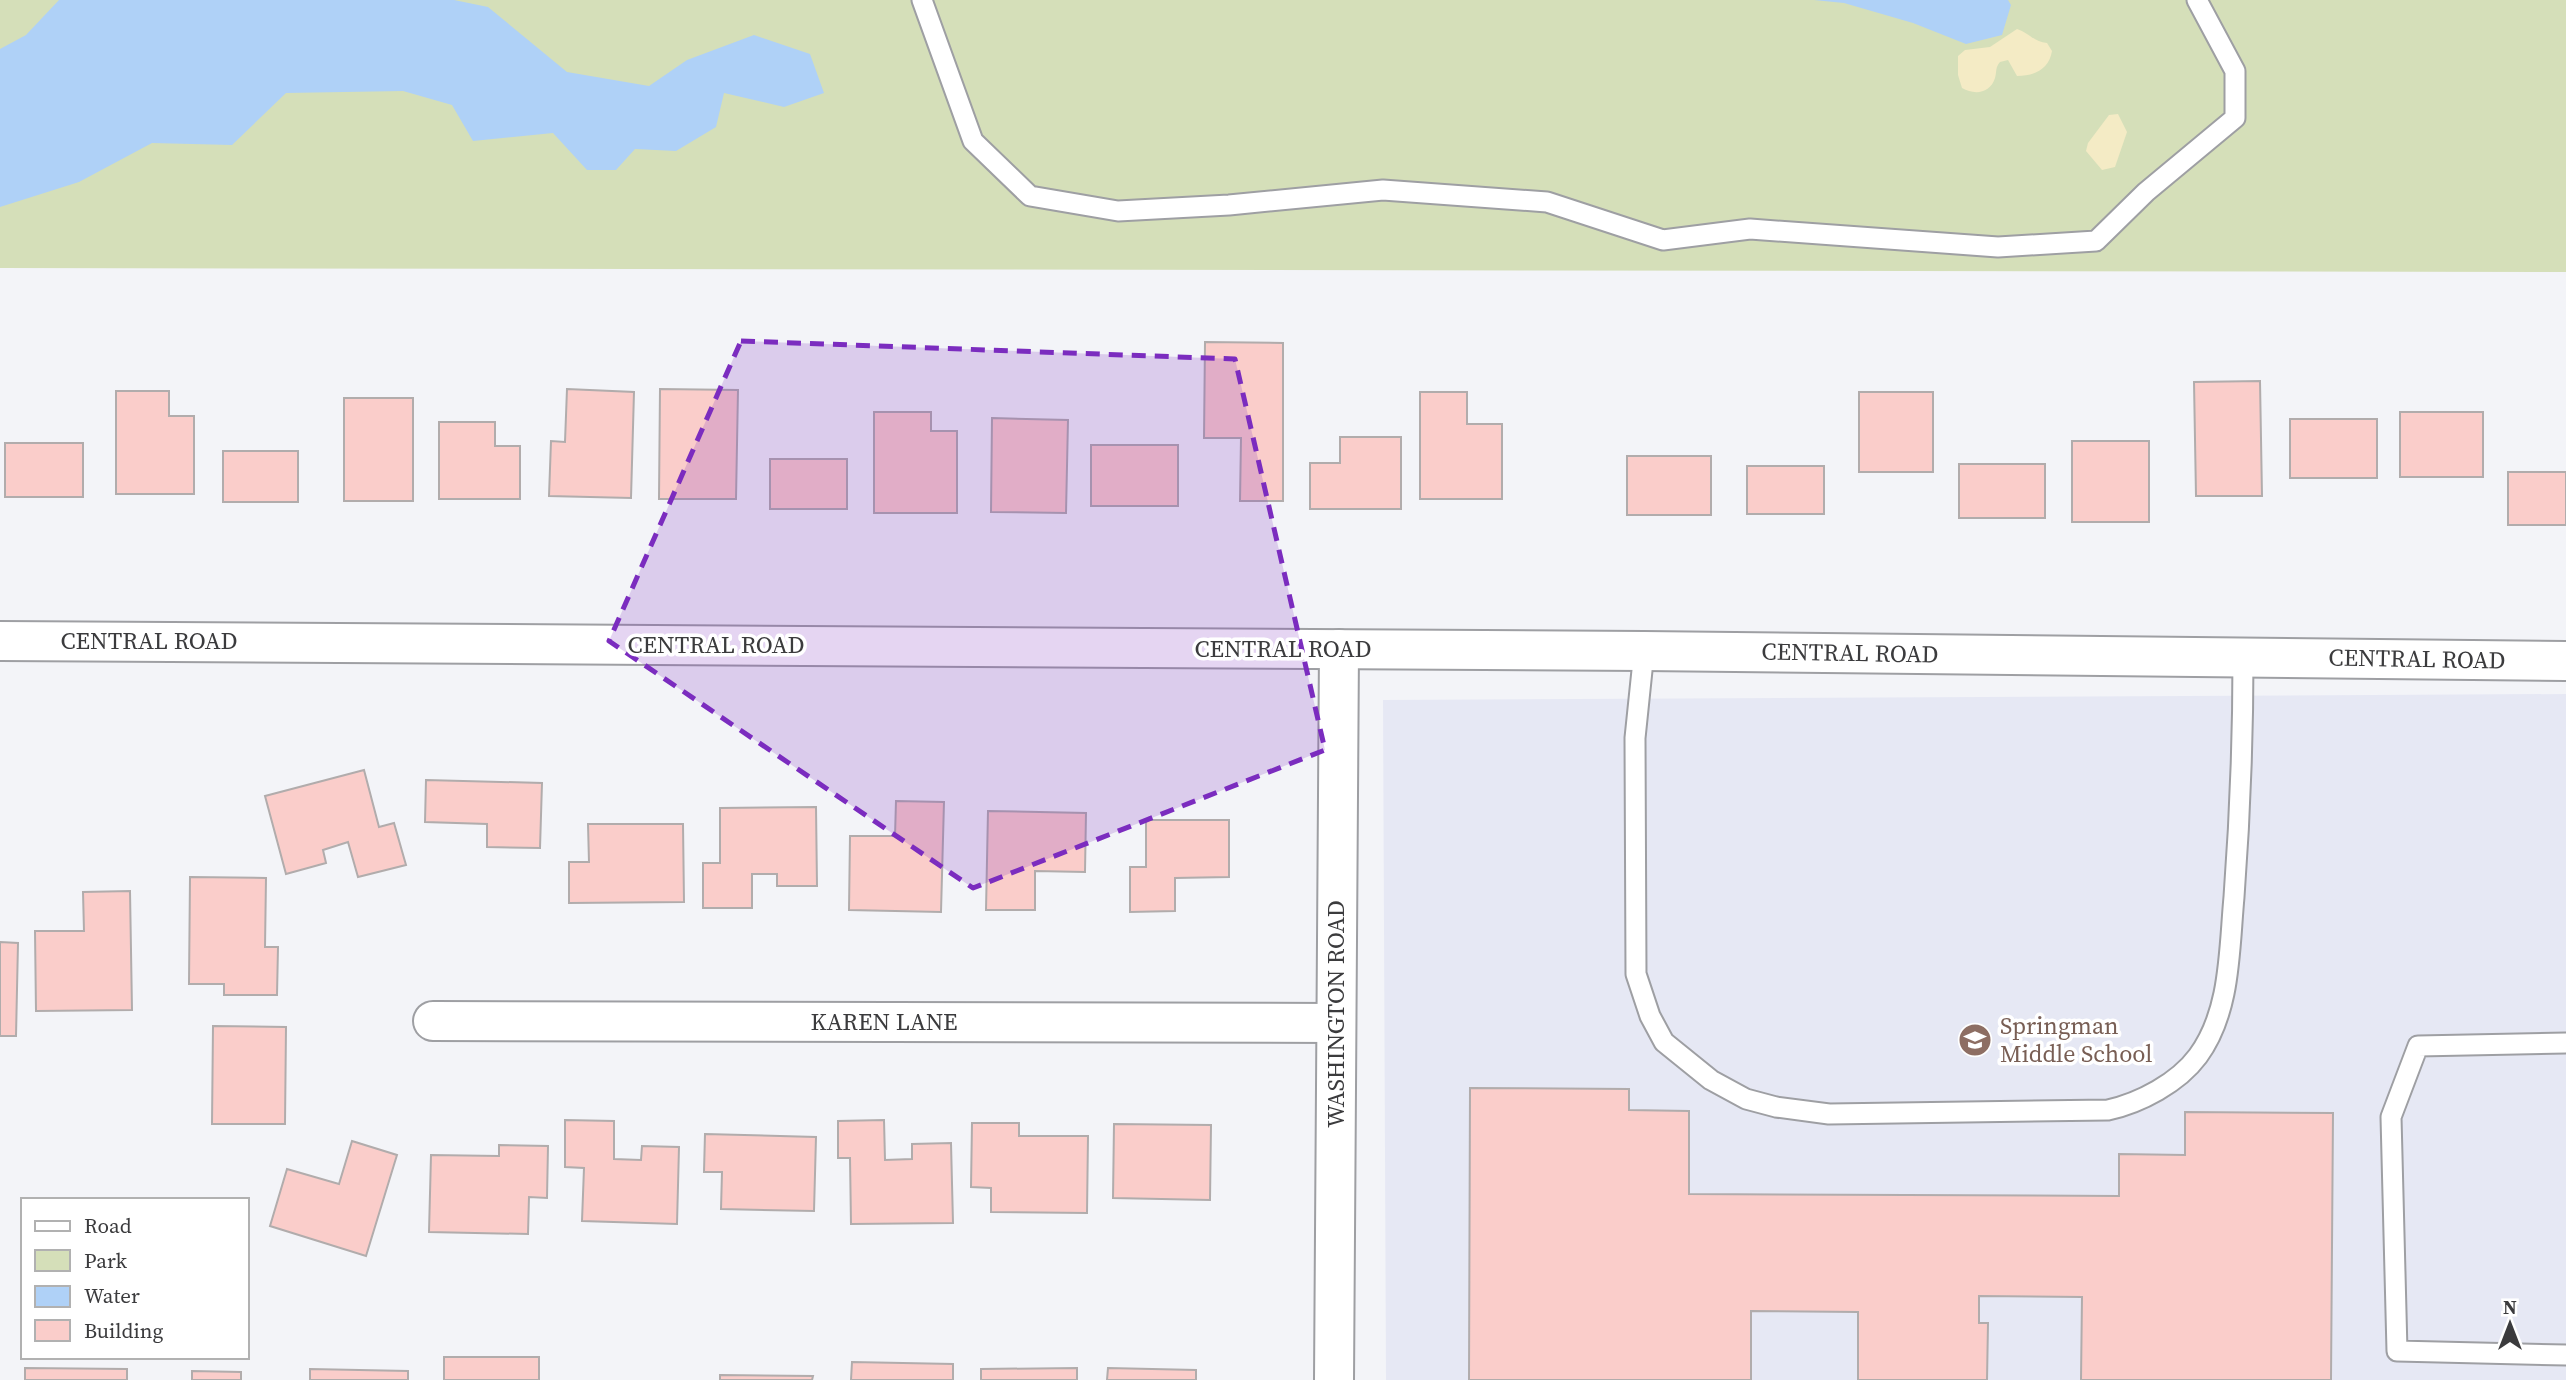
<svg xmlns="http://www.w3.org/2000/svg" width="2566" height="1380" font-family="'Source Serif 4',serif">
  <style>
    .built { fill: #e6e8f4 }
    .green { fill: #d5dfb9 }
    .sand { fill: #f4ebc5 }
    .water { fill: #afd1f7 }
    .building { fill: #facdca; stroke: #b1acac; stroke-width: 2 }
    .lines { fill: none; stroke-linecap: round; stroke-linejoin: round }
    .service-casing { stroke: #9e9fa3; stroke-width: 23 }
    .minor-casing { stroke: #9e9fa3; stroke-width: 42 }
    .secondary-casing { stroke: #9e9fa3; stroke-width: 42 }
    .service { stroke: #fff; stroke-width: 19 }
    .minor { stroke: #fff; stroke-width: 38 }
    .secondary { stroke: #fff; stroke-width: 38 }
    .marked { fill: #7b2cbf; fill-opacity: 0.2; stroke: #7b2cbf; stroke-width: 5; stroke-dasharray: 14 9; stroke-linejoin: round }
    .labels { text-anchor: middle; stroke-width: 7; stroke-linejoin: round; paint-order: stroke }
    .street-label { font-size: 24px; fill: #3b3b3d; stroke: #fff }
    .education-label { font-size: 24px; fill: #785e54; stroke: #fff; text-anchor: start }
  </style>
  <rect width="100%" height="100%" fill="#f3f4f8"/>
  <!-- built -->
  <path class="built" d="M2566 694V1380H1386L1383 700Z"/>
  <!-- green -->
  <path class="green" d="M0 0H2566V272L0 268Z"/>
  <!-- sand -->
  <g class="sand">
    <path d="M2017 29C2029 33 2034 42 2047 43L2052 51C2049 69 2035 76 2017 76L2008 60 2000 62C1995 68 1997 71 1995 78 1990 94 1974 95 1962 88L1958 75V56L1965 50 1990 47Z"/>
    <path d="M2118 114 2127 132 2115 167 2102 170 2086 151 2088 143 2109 115Z"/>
  </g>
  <!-- water -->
  <g class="water">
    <path d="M59 0H454L488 7 567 72 649 86 687 60 754 35 810 54 824 93 784 107 724 93 716 127 676 151 635 149 616 170H587L553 133 473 141 452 105 403 91 286 93 232 145 152 143 79 182 0 207V49L26 35Z"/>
    <path d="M1814 0H2008L2011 5 2002 35 1966 44 1913 23 1844 3Z"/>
  </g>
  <!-- building -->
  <g class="building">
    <path d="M1205 342 1283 343V501H1240L1241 438H1204Z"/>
    <path d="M2260 381 2262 496H2196L2194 382Z"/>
    <path d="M567 389 634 392 631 498 549 496 551 441 565 442Z"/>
    <path d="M660 389 738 390 736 499H659Z"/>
    <path d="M116 391H169V416H194V494H116Z"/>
    <path d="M1420 392H1467V424H1502V499H1420Z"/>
    <rect x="1859" y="392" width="74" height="80"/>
    <rect x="344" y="398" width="69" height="103"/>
    <path d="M874 412H931V431H957V513H874Z"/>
    <rect x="2400" y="412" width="83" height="65"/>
    <path d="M992 418 1068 420 1066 513 991 512Z"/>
    <rect x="2290" y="419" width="87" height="59"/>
    <path d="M439 422H495V446H520V499H439Z"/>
    <path d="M1340 437H1401V509H1310V463H1340Z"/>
    <rect x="2072" y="441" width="77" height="81"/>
    <rect x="5" y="443" width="78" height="54"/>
    <rect x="1091" y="445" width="87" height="61"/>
    <rect x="223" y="451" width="75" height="51"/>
    <rect x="1627" y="456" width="84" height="59"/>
    <rect x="770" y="459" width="77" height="50"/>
    <rect x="1959" y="464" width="86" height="54"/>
    <rect x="1747" y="466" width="77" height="48"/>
    <rect x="2508" y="472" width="58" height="53"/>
    <path d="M364 770 379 827 394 823 406 865 358 877 348 842 323 850 326 863 286 874 265 796Z"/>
    <path d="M426 780 542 783 540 848 487 847V824L425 822Z"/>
    <path d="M896 801 944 802 941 912 849 910 850 836H895Z"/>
    <path d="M816 807 817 886H777V874H752V908H703V863H720V808Z"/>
    <path d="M988 811 1086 813 1085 872 1035 871V910H986Z"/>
    <path d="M1146 820H1229V877L1175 878V911L1130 912V867H1146Z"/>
    <path d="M588 824H683L684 902 569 903V862H589Z"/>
    <path d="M190 877 266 878 265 947H278L277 995H224V984H189Z"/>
    <path d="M130 891 132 1010 36 1011 35 931H84L83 892Z"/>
    <path d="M0 942 18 943 16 1036H0Z"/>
    <path d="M213 1026 286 1027 285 1124H212Z"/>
    <path d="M1470 1088 1629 1089V1110L1689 1111V1194L2119 1196V1154L2185 1155V1112L2333 1113 2331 1380H2081L2082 1297 1979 1296V1323H1988L1987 1380H1858V1312L1751 1311V1380H1469Z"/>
    <path d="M565 1120 614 1121V1159L641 1160 642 1146 679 1147 677 1224 582 1221 584 1168 565 1167Z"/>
    <path d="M884 1120 885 1160 912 1159V1144L951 1143 953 1223 851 1224 850 1158H838V1121Z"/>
    <path d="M972 1123H1019V1136H1088L1087 1213 991 1212V1188L971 1187Z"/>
    <path d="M1114 1124 1211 1125 1210 1200 1113 1198Z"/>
    <path d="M705 1134 816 1137 814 1211 721 1209 722 1172H704Z"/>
    <path d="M352 1141 397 1155 366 1256 270 1226 287 1169 339 1184Z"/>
    <path d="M499 1145 548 1146 547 1198 529 1197 528 1234 429 1232 431 1155 499 1156Z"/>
    <rect x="444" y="1357" width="95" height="23"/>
    <path d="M852 1362 953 1364V1380H851Z"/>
    <path d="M25 1368 127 1369V1380H25Z"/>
    <path d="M1077 1368V1380H981V1369Z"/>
    <path d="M1108 1368 1196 1370V1380H1107Z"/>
    <path d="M310 1369 408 1371V1380H310Z"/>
    <path d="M192 1371 241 1372V1380H192Z"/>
    <path d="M720 1375 813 1376 812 1380H720Z"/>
  </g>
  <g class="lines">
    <defs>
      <g id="service">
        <path d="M922 0 973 141 1030 196 1118 211 1229 205 1383 190 1547 202 1663 240 1750 229 1998 247 2096 241 2146 192 2235 118V71L2197 0"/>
        <path d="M1644 651 1635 738 1636 974 1650 1016 1664 1042 1711 1080 1746 1099 1776 1107 1829 1114 2108 1110C2140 1103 2178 1083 2198 1056 2231 1011 2229 950 2234 897 2240 817 2243 738 2243 657"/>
        <path d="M2566 1043 2418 1046 2391 1117 2397 1351 2566 1355"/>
      </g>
      <g id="minor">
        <path d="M433 1021 1336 1023"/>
        <path d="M1334 1380 1339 649"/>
      </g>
      <path id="secondary" d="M0 641 1644 651 2566 661"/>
    </defs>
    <!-- service casing -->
    <use href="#service" class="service-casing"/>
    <!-- minor casing -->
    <use href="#minor" class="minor-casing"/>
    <!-- secondary casing -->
    <use href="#secondary" class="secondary-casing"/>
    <!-- service -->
    <use href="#service" class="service"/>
    <!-- minor -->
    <use href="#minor" class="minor"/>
    <!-- secondary -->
    <use href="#secondary" class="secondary"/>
  </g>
  <!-- marked area -->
  <path class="marked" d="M741 341 1235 359 1325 750 973 888 609 641Z"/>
  <!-- icons -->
  <defs>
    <symbol id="school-disc" viewBox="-11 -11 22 22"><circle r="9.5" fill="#8d6e63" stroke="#fff"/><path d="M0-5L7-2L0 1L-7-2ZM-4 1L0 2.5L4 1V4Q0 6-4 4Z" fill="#fff"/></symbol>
  </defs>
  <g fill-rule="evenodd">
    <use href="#school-disc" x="1956" y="1021" width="38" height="38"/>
  </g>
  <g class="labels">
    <!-- street labels -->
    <g class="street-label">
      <text x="149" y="649">CENTRAL ROAD</text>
      <text x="716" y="653">CENTRAL ROAD</text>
      <text x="1283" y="657">CENTRAL ROAD</text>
      <text transform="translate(1850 653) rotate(1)" y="8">CENTRAL ROAD</text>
      <text transform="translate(2417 659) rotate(1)" y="8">CENTRAL ROAD</text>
      <text transform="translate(1336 1014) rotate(-90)" y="8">WASHINGTON ROAD</text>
      <text x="884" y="1030">KAREN LANE</text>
    </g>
    <!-- education labels -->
    <g class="education-label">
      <text x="2000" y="1034">Springman<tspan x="2000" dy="28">Middle School</tspan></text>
    </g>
  </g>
  <!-- legend -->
  <rect x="21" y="1198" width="228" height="161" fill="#ffffff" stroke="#b1b1b1" stroke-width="2"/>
  <rect x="35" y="1221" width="35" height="10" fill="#ffffff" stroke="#b1b1b1" stroke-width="2"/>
  <text x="84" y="1233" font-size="21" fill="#3b3b3d">Road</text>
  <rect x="35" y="1250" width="35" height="21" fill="#d5dfb9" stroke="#b1b1b1" stroke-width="2"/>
  <text x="84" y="1268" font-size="21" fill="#3b3b3d">Park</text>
  <rect x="35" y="1286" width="35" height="21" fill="#afd1f7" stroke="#b1b1b1" stroke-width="2"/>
  <text x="84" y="1303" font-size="21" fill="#3b3b3d">Water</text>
  <rect x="35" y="1320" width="35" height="21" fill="#facdca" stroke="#b1b1b1" stroke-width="2"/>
  <text x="84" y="1338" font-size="21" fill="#3b3b3d">Building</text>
  <!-- north arrow -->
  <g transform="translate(2510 1324)" stroke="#ffffff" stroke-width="5" paint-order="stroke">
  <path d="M0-5L12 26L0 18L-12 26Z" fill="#3b3b3d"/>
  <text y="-10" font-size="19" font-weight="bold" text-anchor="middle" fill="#3b3b3d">N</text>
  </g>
</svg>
